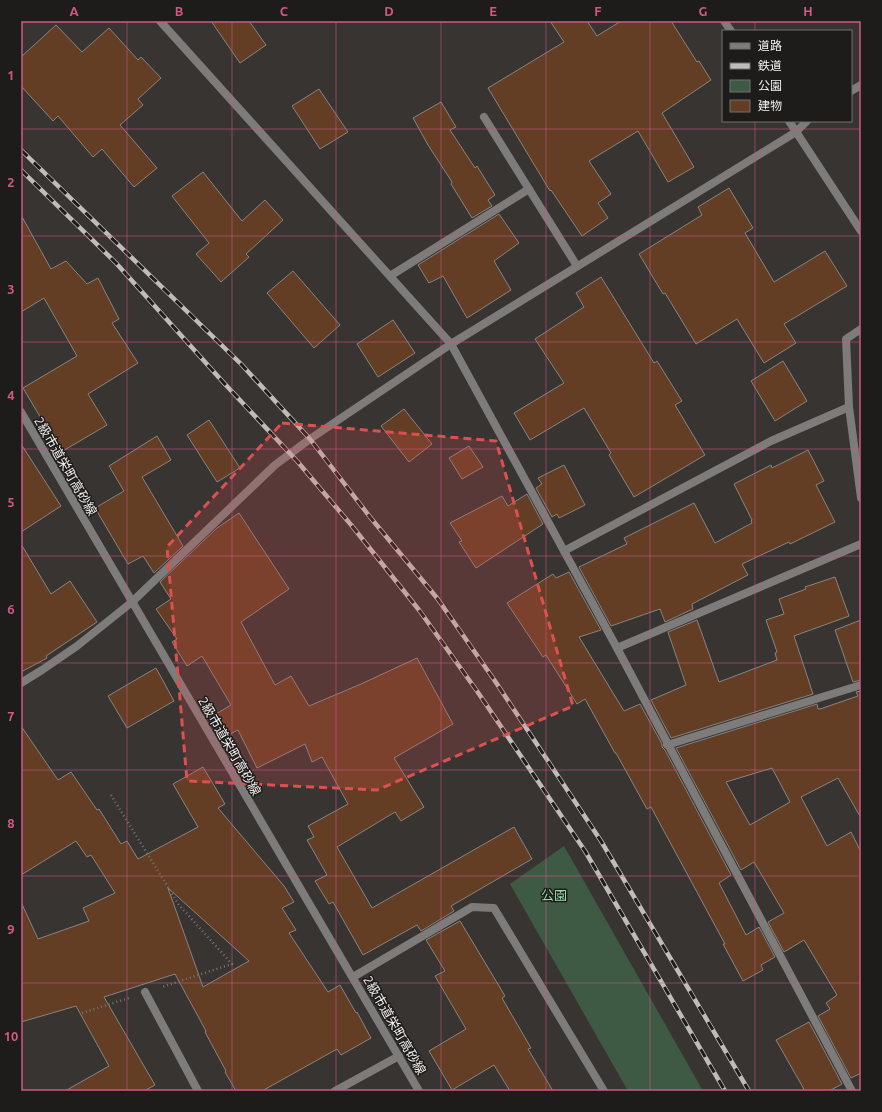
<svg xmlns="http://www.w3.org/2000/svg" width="882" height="1112" font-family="Ubuntu,'Noto Sans JP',sans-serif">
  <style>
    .green { fill: #3e5a45 }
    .building { fill: #633e24; stroke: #888481; fill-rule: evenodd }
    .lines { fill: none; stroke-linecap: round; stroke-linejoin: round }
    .path { stroke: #787472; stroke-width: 2.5; stroke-dasharray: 1 3; stroke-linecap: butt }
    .service { stroke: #7e7b7b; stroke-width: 8 }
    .minor { stroke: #7e7b7b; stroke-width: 8 }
    .tertiary { stroke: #7e7b7b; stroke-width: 8 }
    .rail-casing { stroke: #bfbcba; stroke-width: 4.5 }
    .rail { stroke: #1e1c1b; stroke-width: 3; stroke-dasharray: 9; stroke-linecap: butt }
    .marked { fill: #dc5050; fill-opacity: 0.2; stroke: #dc5050; stroke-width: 3; stroke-dasharray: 8 5; stroke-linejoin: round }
    .grid { fill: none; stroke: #d05887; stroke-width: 1; stroke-opacity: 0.55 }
    .labels { text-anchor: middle; stroke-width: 3; stroke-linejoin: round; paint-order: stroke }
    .street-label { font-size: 13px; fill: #f2efee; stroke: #1e1c1b }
    .park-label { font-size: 13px; fill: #99daa9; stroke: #1e1c1b }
    .neatline { fill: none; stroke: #d05887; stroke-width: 1.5 }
    .grid-label { font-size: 13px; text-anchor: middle; font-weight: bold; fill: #d05887 }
  </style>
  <rect width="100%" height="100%" fill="#383432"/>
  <!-- green -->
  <path class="green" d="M564 846 703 1091H628L510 884Z"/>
  <!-- building -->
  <g class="building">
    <path d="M211 21H249L266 45 240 63Z"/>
    <path d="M550 21H587L597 36 621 21H671L697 62 699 61 711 80 662 113 694 167 668 182 638 131 589 161 611 194 598 203 608 218 582 236 551 190 550 191 488 88 564 42Z"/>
    <path d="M56 25 82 52 109 28 138 60 141 57 161 78 138 99 143 105 120 125 157 168 134 187 102 149 93 157 58 116 53 121 21 86V57Z"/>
    <path d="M319 89 348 132 320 149 292 106Z"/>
    <path d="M441 102 456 127 450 130 475 168 477 166 495 195 488 200 492 206 472 218 451 184 452 182 428 145 413 118Z"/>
    <path d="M203 172 242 221 265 200 283 220 246 254 249 257 221 282 196 254 209 243 172 196Z"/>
    <path d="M729 188 753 228 745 233 774 282 825 251 847 286 784 324 796 343 764 363 737 319 696 344 665 293 663 294 639 254 702 215 698 207Z"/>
    <path d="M499 214 519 243 494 261 511 290 467 318 443 276 429 283 418 265Z"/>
    <path d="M21 215 51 269 66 261 87 284 98 278 119 319 112 323 138 363 88 394 107 425 61 452 23 388 77 356 44 298 21 312Z"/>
    <path d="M293 271 340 325 314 348 267 293Z"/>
    <path d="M601 277 654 363 657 361 682 401 675 405 705 455 634 497 609 455 611 453 584 408 530 440 514 413 564 383 535 339 584 307 576 293Z"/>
    <path d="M393 320 415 353 378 377 357 344Z"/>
    <path d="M783 361 807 401 775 421 751 381Z"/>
    <path d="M404 409 432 444 409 462 381 426Z"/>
    <path d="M209 420 240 468 217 482 187 435Z"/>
    <path d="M157 436 171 460 142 477 183 546 154 573 143 556 128 564 95 508 124 491 109 466Z"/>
    <path d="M21 444 61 506 21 532Z"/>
    <path d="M469 446 483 467 462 479 449 458Z"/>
    <path d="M808 450 824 481 816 485 835 522 790 544 789 542 742 564 748 575 692 604 693 609 665 622 660 609 611 626 579 567 627 544 624 538 694 503 715 543 752 523 751 521 752 520 734 484 771 465 772 468Z"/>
    <path d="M564 465 585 505 559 518 557 514 552 517 536 488 542 484 538 478Z"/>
    <path d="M527 494 543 524 476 568 459 542 462 541 450 523 502 496 508 506Z"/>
    <path d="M239 513 289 589 241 622 275 685 291 676 309 706 361 684 417 658 453 724 394 758 424 807 401 821 395 812 337 847 372 908 514 827 532 859 451 906 454 911 421 931 417 925 363 955 333 902 329 904 315 881 327 875 307 840 314 837 308 826 348 804 322 757 312 762 305 744 257 768 238 730 228 735 216 714 231 705 202 656 187 666 172 642 177 639 156 609 171 599 160 582 217 528Z"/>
    <path d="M21 544 51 594 70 581 97 622 46 656 47 658 21 672Z"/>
    <path d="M569 572 601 630 579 637 624 711 640 704 662 744V747L665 750 731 875 719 883 746 935 759 927 775 957 761 965 763 970 743 981 723 944H725L651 807 647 809 616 753H615L585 699 577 704 546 655 543 657 507 603 553 574 556 578Z"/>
    <path d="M835 577 849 616 794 636 813 694 671 738 651 700 686 685 668 632 697 620 719 682 777 660 775 653 777 652 766 620 784 614 779 599 806 589 805 587Z"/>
    <path d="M861 620V680L853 682 835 630Z"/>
    <path d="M156 668 174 701 127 728 108 696Z"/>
    <path d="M861 691V818L838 778 801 797 827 846 851 832 861 852V1073L851 1078 818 1016 830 1009 826 1003 837 995 804 940 784 952 768 922 784 913 754 862 741 870 676 748 817 704 818 709H820L858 696 856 692ZM772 768 790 802 750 825 726 782Z"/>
    <path d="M21 726 58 780 71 772 97 810 99 809 121 844 127 841 138 859 198 827 173 784 203 767 225 804 218 808 284 886 294 902 282 908 296 930 289 933 328 992 340 985 356 1013 357 1012 371 1038 341 1055 337 1049 262 1091H236L225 1072 226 1071 205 1032 206 1031 175 974 104 997 155 1085 144 1091H65L109 1066 76 1006 21 1022V902L38 939 89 921 83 908 115 893 91 855 87 857 76 841 21 875ZM168 888 249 961 203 987Z"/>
    <path d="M460 921 505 996 502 998 531 1048 528 1049 553 1091H510L494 1065 452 1090 429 1051 466 1029 435 976 445 971 426 940Z"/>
    <path d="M809 1022 842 1084 829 1091H805L776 1040Z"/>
  </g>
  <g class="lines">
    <!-- path -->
    <g class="path">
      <path d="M111 795 179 905 232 964 162 987"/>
      <path d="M82 1013 129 998"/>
    </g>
    <!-- service -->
    <g class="service">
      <path d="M484 117 577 266"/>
      <path d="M390 276 529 189"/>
      <path d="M861 329 846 339 849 407 861 498"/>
      <path d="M564 551 771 441 849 407"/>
      <path d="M617 648 861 544"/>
      <path d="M667 745 861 685"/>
    </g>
    <!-- minor -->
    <g class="minor">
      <path d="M160 21 451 344 617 648 852 1091"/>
      <path d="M851 91 861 85"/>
      <path d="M21 683 42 670 77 646 132 602 275 465 310 439 451 344 796 132 807 121"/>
      <path d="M353 977 472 907 494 908 604 1091"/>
      <path d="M145 992 198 1091"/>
      <path d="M335 1091 399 1056"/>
    </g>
    <!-- tertiary -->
    <g class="tertiary">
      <path d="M724 21 731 31"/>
      <path d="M789 121 861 231"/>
      <path d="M21 412 419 1091"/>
    </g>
    <defs>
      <g id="rail">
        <path d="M21 150 241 364 310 439 370 517 437 598 495 681 601 841 749 1091"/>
        <path d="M21 170 116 263 223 382 297 461 352 526 419 610 477 691 585 851 725 1091"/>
      </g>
    </defs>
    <!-- rail casing -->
    <use href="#rail" class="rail-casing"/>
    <!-- rail -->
    <use href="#rail" class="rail"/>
  </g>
  <!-- marked area -->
  <path class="marked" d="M282 423 496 441 573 706 377 790 187 781 167 547Z"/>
  <!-- grid -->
  <path class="grid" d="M127 21V1091M232 21V1091M336 21V1091M441 21V1091M546 21V1091M650 21V1091M755 21V31M755 121V1091M21 129H861M21 236H861M21 342H861M21 449H861M21 556H861M21 663H861M21 770H861M21 876H861M21 983H861"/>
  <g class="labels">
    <!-- street labels -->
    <g class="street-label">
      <text transform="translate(66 466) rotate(60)" y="5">2級市道栄町高砂線</text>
      <text transform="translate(230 746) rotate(60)" y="5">2級市道栄町高砂線</text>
      <text transform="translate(395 1025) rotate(60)" y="5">2級市道栄町高砂線</text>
    </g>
    <!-- park labels -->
    <g class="park-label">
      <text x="554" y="900">公園</text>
    </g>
  </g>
  <!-- border -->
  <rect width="882" height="1112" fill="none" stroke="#1e1c1b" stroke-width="44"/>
  <!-- legend -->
  <rect x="722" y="30" width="130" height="92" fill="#1e1c1b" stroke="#73706f"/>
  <rect x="730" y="43" width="20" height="6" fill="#7e7b7b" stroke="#73706f"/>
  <text x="758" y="50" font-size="12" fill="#f2efee">道路</text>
  <rect x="730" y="63" width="20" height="6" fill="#bfbcba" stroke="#73706f"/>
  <text x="758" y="70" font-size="12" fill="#f2efee">鉄道</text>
  <rect x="730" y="80" width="20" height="12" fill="#3e5a45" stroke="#73706f"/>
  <text x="758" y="90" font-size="12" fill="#f2efee">公園</text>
  <rect x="730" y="100" width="20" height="12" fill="#633e24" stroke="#73706f"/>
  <text x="758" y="110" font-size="12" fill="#f2efee">建物</text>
  <rect x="22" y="22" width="838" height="1068" class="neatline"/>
  <g class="grid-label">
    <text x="74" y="16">A</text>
    <text x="179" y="16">B</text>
    <text x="284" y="16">C</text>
    <text x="389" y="16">D</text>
    <text x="493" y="16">E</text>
    <text x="598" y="16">F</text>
    <text x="703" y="16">G</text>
    <text x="808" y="16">H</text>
    <text x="11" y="80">1</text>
    <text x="11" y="187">2</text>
    <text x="11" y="294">3</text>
    <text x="11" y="400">4</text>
    <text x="11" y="507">5</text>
    <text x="11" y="614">6</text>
    <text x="11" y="721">7</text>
    <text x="11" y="828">8</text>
    <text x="11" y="934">9</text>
    <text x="11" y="1041">10</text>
  </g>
</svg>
